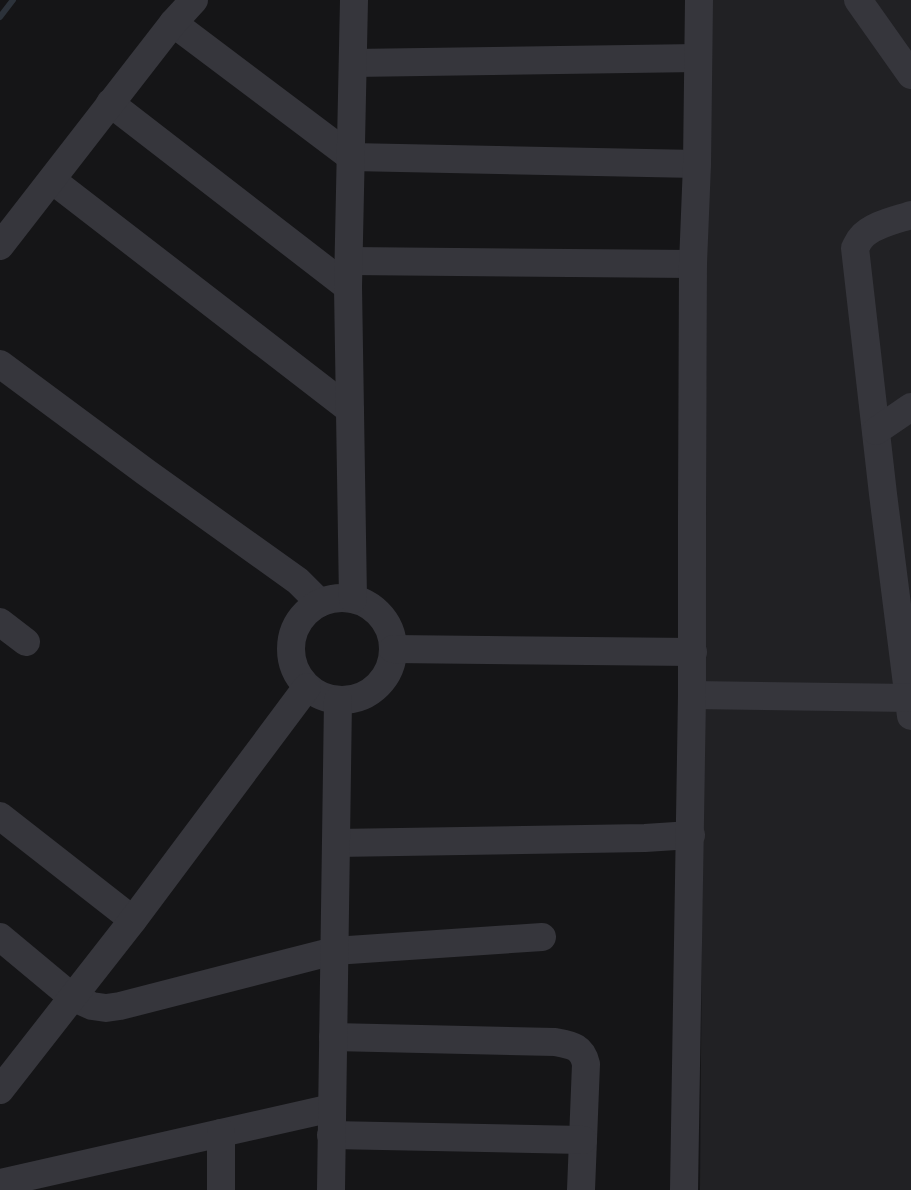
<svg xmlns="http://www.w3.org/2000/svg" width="911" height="1190" font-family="'Fira Sans',sans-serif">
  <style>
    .built { fill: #212124 }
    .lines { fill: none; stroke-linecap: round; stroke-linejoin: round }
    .stream { stroke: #2c323a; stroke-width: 6 }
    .minor { stroke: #36363c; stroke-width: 28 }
  </style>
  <rect width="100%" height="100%" fill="#151517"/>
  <!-- built -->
  <path class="built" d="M709 0H911V1190H700Z"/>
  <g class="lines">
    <!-- stream -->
    <path class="stream" d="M0 17 13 0"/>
    <!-- minor -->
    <g class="minor">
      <path d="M858 0 911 75"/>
      <path d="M173 23 351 157 697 164"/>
      <path d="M353 63 698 58"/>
      <path d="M110 103 348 287"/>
      <path d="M52 180 350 410"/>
      <path d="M911 215C896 220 871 225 861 238 858 241 857 245 855 248L883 494 911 716"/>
      <path d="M0 246 173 23 194 0"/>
      <path d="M349 261 693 264"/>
      <path d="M0 364 147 473 298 581 320 603"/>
      <path d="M876 431 911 407"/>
      <circle cx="342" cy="649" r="51"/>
      <path d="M353 599 348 287 354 0"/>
      <path d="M0 622 26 642"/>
      <path d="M393 649 693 652"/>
      <path d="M692 695 911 698"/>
      <path d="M0 816 133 920"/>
      <path d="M336 843 645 838 691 835"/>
      <path d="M0 937 72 997 92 1006 106 1008 120 1006 334 951 542 937"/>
      <path d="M333 1037 555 1042C571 1045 582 1046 586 1064L581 1190"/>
      <path d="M0 1090 133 920 307 687"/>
      <path d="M331 1135 583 1140"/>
      <path d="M0 1183 332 1108"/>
      <path d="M221 1190V1133"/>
      <path d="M331 1190 338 700"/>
      <path d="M684 1190 692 695V516L693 264 697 164 699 0"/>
    </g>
  </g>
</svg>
